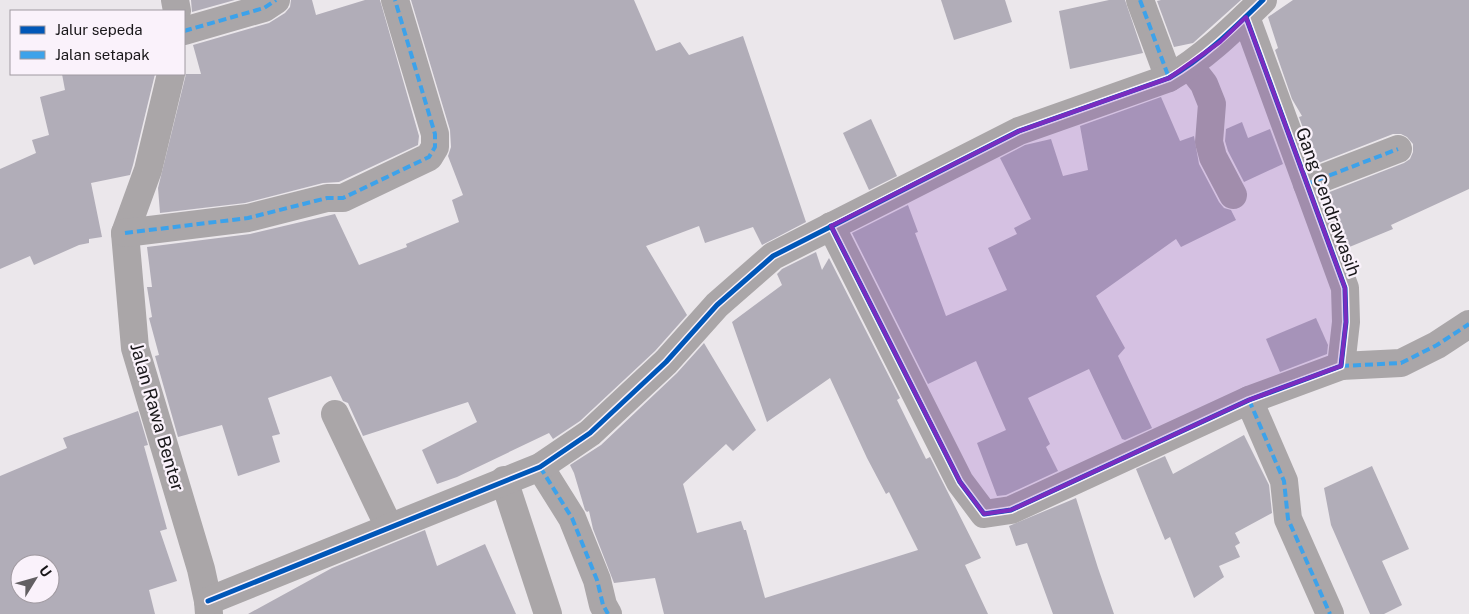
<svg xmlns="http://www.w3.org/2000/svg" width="1469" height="614" font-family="'Public Sans',sans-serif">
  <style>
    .building { fill: #b1adb8; fill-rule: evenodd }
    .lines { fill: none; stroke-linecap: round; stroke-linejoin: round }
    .minor { stroke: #aaa6a8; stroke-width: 28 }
    .quiet { stroke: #3da2ea; stroke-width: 4; stroke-dasharray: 8 4; stroke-linecap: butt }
    .cycleway-casing { stroke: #faf2fb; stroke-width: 8 }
    .cycleway { stroke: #0057b8; stroke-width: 5 }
    .marked { fill: #7b2cbf; fill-opacity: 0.2; stroke: #7b2cbf; stroke-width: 4; stroke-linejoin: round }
    .labels { text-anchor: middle; stroke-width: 4.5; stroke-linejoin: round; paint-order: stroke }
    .street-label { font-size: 18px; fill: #181619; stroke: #faf2fb }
  </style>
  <rect width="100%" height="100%" fill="#ebe7eb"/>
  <!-- building -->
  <g class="building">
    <path d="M191 0H235L192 12Z"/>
    <path d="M291 0H312L316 15 365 0H380L419 136 418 145 339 182 323 183 245 203 160 213 158 188 186 74H201L193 45 269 23 285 13 290 7Z"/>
    <path d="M411 0H634L656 51 680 42 689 55 743 36 806 222 762 245 753 227 705 243 699 226 646 246 687 315 655 351 580 421 553 439 549 433 457 477 437 484 422 450 477 422 468 402 363 436 348 403 343 401 331 376 268 398 280 434 272 436 280 462 238 476 222 425 178 437 155 356 159 355 149 318 152 317 147 287H152L147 247 250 234 335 214 359 265 407 247 406 244 459 222 452 200 463 195 448 156 451 147 450 130Z"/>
    <path d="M941 0H1005L1012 22 954 40Z"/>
    <path d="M1109 0H1125L1143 53 1070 69 1059 11Z"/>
    <path d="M1161 0H1241L1193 43 1174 47 1157 1Z"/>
    <path d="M1293 0H1469V189L1391 225 1393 229 1347 248 1327 193 1404 163 1410 159 1413 152V144L1407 137 1401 134H1393L1316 164 1299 117 1302 116 1292 99 1275 50 1278 48 1268 17Z"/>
    <path d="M62 74H155L133 165 130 175 91 183 102 237 89 239V243L79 245 34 265 30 256 0 269V169L36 153 32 140 49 135 40 97 65 90Z"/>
    <path d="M1161 97 1180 141 1194 136 1199 164 1219 202 1224 208 1231 210 1236 220 1181 247 1176 239 1096 296 1125 348 1118 356 1152 428 1125 440 1122 439 1089 369 1028 398 1050 444 1046 447 1058 471 1006 495 997 496 977 443 1006 430 976 361 928 384 852 233 908 205 918 232 915 233 946 316 1007 290 988 248 1017 234 1014 228 1031 219 1000 158 1025 145 1051 139 1063 176 1088 170 1080 126Z"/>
    <path d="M871 119 897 176 869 190 843 133Z"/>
    <path d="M1242 122 1248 138 1270 129 1283 164 1244 182 1228 151 1225 141 1226 129Z"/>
    <path d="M816 252 822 270 829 258 900 398 897 400 926 459 930 457 981 558 965 565 988 614H664L655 578 614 583 593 529 589 511 587 512 585 510 574 473 570 465 601 445 677 373 704 343 756 430 733 451 726 444 683 484 697 533 741 521 744 530H746L765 598 918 550 889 492 886 494 867 458 830 378 767 422 732 322 782 285 777 274 782 269Z"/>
    <path d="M1316 318 1328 345 1327 354 1280 372 1266 339Z"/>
    <path d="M138 411 148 445 144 446 167 529 160 531 177 581 149 590 155 614H0V476L67 448 63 438ZM20 564H50V594H20Z"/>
    <path d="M1244 435 1269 485 1272 513 1235 533 1240 543 1235 546 1240 557 1219 566 1224 577 1194 598 1170 537 1165 540 1136 469 1165 456 1173 474Z"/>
    <path d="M1372 466 1409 549 1382 561 1402 605 1384 614H1370L1331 525 1324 488Z"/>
    <path d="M1076 498 1098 568 1114 614H1053L1027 543 1016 546 1009 526Z"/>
    <path d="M425 530 437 566 485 544 516 614H248L332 568Z"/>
  </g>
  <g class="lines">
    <!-- minor -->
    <g class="minor">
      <path d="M175 0 177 11"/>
      <path d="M1140 0 1169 78"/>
      <path d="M184 31 264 8 276 0"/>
      <path d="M1190 66 1204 84 1212 104 1209 142 1213 157 1233 195"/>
      <path d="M171 74 148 170 125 233 135 348 201 569 208 601 209 614"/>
      <path d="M1307 184 1398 149"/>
      <path d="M831 226 960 482 984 514 1011 510 1249 400 1341 366 1346 322 1345 288 1246 17"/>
      <path d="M125 233 248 218 327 198H343L429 157 435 147V134L395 0"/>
      <path d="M1341 366 1401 363 1437 345 1469 324"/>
      <path d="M1249 400 1284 481 1288 519 1330 614"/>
      <path d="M335 414 389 527"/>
      <path d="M540 467 572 518 597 580 603 605 608 614"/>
      <path d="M504 480 548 614"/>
      <path d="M208 601 540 467 590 433 666 362 717 305 773 256 1019 131 1169 78C1205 57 1233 29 1263 0"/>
    </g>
    <!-- quiet -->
    <g class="quiet">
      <path d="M1140 0 1169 78"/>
      <path d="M184 31 264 8 276 0"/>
      <path d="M1307 184 1398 149"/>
      <path d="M125 233 248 218 327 198H343L429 157 435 147V134L395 0"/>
      <path d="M1341 366 1401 363 1437 345 1469 324"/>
      <path d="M1249 400 1284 481 1288 519 1330 614"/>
      <path d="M540 467 572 518 597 580 603 605 608 614"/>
    </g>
    <defs>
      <g id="cycleway">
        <path d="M831 226 960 482 984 514 1011 510 1249 400 1341 366 1346 322 1345 288 1246 17"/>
        <path d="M208 601 540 467 590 433 666 362 717 305 773 256 1019 131 1169 78C1205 57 1233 29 1263 0"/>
      </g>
    </defs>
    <!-- cycleway casing -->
    <use href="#cycleway" class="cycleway-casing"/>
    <!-- cycleway -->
    <use href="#cycleway" class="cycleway"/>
  </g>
  <!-- marked area -->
  <path class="marked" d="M1246 17 1345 288 1346 322 1341 366 1249 400 1011 510 984 514 960 482 831 226 1019 131 1169 78 1220 42Z"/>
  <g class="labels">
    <!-- street labels -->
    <g class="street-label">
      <text transform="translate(1328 202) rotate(70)" y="6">Gang Cendrawasih</text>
      <text transform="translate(157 417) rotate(74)" y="6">Jalan Rawa Benter</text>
    </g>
  </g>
  <!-- legend -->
  <rect x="10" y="10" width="175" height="65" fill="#faf2fb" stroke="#a09aa1"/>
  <rect x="20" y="26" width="25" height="8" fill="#0057b8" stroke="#a09aa1"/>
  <text x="55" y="35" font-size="15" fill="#181619">Jalur sepeda</text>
  <rect x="20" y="51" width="25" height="8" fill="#3da2ea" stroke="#a09aa1"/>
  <text x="55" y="60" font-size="15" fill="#181619">Jalan setapak</text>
  <!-- north arrow -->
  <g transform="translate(35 579) rotate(53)"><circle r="24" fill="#faf2fb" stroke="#a09aa1"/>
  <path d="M0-4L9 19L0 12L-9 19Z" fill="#625f62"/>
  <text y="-8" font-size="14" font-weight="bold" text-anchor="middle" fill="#181619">U</text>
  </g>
</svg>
